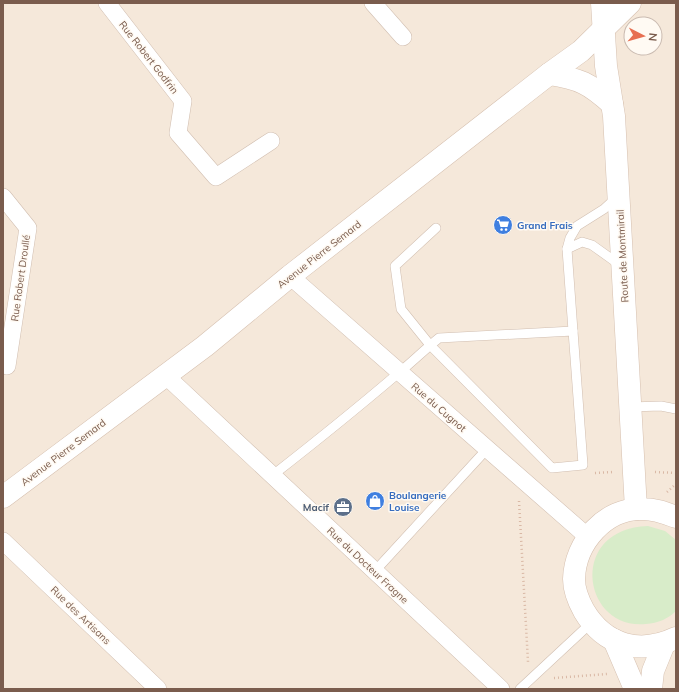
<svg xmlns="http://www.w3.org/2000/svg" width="679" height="692" font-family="Mulish,sans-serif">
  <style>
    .residential { fill: #f5e8da; fill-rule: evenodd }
    .green { fill: #d8ecc9 }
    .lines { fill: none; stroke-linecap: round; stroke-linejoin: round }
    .lane-casing { stroke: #d1beb0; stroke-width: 10 }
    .street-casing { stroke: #d1beb0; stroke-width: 18 }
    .secondary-casing { stroke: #d6c0b0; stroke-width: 23 }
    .path { stroke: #d9b8a5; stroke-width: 2.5; stroke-dasharray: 1 3; stroke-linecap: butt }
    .lane { stroke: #fff; stroke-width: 9 }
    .street { stroke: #fff; stroke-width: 17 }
    .secondary { stroke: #fff; stroke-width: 22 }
    .labels { text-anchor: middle; stroke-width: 3; stroke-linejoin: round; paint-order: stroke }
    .street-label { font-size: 10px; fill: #7a5c4d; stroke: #fffaf3 }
    .shop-label { font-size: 10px; font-weight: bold; fill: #366cbe; stroke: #fffaf3; text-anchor: start }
    .service-label { font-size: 10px; font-weight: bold; fill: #4e5e75; stroke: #fffaf3; text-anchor: end }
  </style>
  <rect width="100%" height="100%" fill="#fdf6ec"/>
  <!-- residential -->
  <path class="residential" d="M3 3H676V689H3ZM631 24H655V48H631Z"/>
  <!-- green -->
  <path class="green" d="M648 526 665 531 676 540V611C668 619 658 623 646 624 583 631 566 529 648 526Z"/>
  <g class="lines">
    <defs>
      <g id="lane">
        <path d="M616 198 604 209 577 226 570 238 567 249 582 242 592 245 620 265"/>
        <path d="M567 249 573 331"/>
        <path d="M630 407 661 406 676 409"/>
        <path d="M273 475C314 443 355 410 395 376 410 364 424 350 439 338L573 331 583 465 552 468 430 345 401 309 395 266 436 228"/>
        <path d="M375 571 487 449"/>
        <path d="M520 689 591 623"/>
      </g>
      <g id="street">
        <path d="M107 3 183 101 178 133 216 177 271 141"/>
        <path d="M373 3 403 37"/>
        <path d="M3 197 28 228 7 366"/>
        <path d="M290 276 588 537"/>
        <path d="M165 375 501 689"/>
        <path d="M3 541 158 689"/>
      </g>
      <g id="secondary">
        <path d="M602 3 606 66 614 116 636 509"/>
        <path d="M549 74C580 79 589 83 612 104"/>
        <path d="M3 497 205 346 290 276 549 74 581 51 630 3"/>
        <path d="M676 517C665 513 655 509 644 509 605 507 575 543 574 579 574 590 579 602 584 611 605 646 640 655 676 638"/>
        <path d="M614 640 635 689"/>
        <path d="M651 689 653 671 664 644"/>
      </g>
    </defs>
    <!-- lane casing -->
    <use href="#lane" class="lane-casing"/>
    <!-- street casing -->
    <use href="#street" class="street-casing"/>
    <!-- secondary casing -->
    <use href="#secondary" class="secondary-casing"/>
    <!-- path -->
    <g class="path">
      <path d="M655 472 676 473"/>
      <path d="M595 473 614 472"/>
      <path d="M667 492 676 484"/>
      <path d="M519 501 528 662"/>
      <path d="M554 678 607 674"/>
    </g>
    <!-- lane -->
    <use href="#lane" class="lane"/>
    <!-- street -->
    <use href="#street" class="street"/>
    <!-- secondary -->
    <use href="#secondary" class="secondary"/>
  </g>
  <!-- icons -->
  <defs>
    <symbol id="supermarket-disc" viewBox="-11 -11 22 22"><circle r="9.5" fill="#3f7fe0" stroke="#fffaf3"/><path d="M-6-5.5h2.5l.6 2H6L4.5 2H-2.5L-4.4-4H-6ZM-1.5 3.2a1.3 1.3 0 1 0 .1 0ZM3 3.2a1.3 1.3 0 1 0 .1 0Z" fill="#fff"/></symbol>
    <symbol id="shop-disc" viewBox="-11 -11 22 22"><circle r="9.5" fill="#3f7fe0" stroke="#fffaf3"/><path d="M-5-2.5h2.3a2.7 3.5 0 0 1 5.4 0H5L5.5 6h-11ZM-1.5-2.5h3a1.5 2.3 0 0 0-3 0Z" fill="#fff"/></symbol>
    <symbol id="office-disc" viewBox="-11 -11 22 22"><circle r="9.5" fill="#5c6f8a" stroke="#fffaf3"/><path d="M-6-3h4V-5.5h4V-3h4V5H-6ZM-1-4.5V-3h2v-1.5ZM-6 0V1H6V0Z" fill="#fff"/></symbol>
  </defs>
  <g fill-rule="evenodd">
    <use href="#supermarket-disc" x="492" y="214" width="22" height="22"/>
    <use href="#shop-disc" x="364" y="490" width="22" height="22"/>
    <use href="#office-disc" x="332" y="496" width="22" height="22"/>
  </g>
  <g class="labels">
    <!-- street labels -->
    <g class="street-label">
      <text transform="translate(149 57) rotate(52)" y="4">Rue Robert Godfrin</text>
      <text transform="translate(319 254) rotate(-38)" y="4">Avenue Pierre Semard</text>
      <text transform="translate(622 256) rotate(-93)" y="4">Route de Montmirail</text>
      <text transform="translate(20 278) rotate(-82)" y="4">Rue Robert Droullé</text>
      <text transform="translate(439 407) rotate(41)" y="4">Rue du Cugnot</text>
      <text transform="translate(63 452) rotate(-37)" y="4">Avenue Pierre Semard</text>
      <text transform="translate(368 565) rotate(43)" y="4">Rue du Docteur Fragne</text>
      <text transform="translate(81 615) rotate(44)" y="4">Rue des Artisans</text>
    </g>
    <!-- shop labels -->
    <g class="shop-label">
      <text x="517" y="229">Grand Frais</text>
      <text x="389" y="499">Boulangerie<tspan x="389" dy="12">Louise</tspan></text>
    </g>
    <!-- service labels -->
    <g class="service-label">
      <text x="329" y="511">Macif</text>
    </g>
  </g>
  <!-- border -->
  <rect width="679" height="692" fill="none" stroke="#7a5c4d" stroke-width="8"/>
  <!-- north arrow -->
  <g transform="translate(643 36) rotate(96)"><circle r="19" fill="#fffaf3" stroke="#cabbb1"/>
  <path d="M0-3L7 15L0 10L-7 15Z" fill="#e76f51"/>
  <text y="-6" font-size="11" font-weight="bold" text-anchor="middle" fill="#7a5c4d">N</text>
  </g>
</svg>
